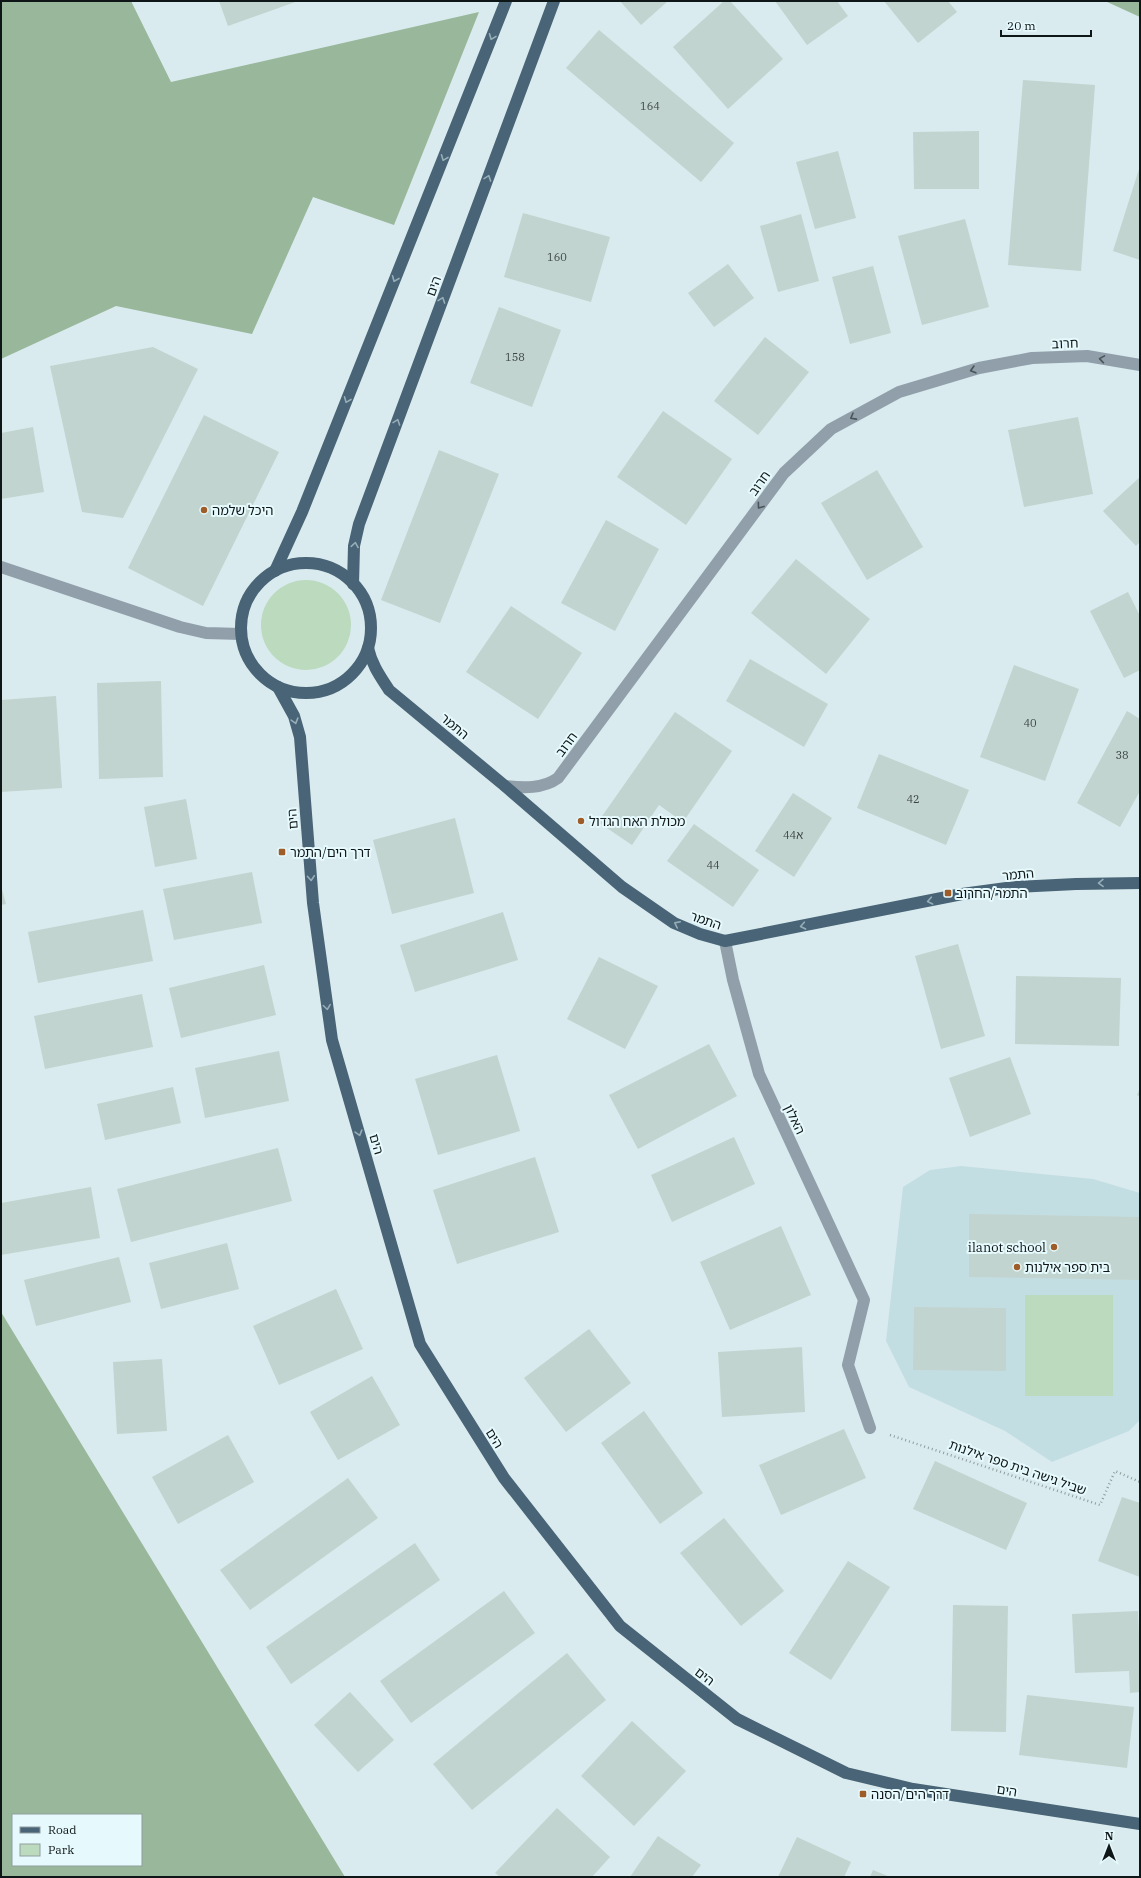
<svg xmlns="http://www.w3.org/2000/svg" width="1141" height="1878" font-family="'IBM Plex Serif','Noto Sans Hebrew',serif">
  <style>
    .built { fill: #c3dee3 }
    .green { fill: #bbdabe }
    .forest { fill: #98b79b; fill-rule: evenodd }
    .building { fill: #c2d4cf }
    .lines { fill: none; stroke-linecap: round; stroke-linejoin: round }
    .path { stroke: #8f9d9f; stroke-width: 2.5; stroke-dasharray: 1 3; stroke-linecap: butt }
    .street { stroke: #909faa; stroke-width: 12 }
    .primary { stroke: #486476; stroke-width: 12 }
    .oneway { stroke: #97aeb9 }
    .oneway2 { stroke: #495459 }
    .poi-dot { fill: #9e5d28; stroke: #e6f9fc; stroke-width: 1.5 }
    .labels { text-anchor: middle; stroke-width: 4; stroke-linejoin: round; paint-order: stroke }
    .number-label { font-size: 11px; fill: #3c4645 }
    .street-label { font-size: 13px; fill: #0f1617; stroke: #e6f9fc }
    .poi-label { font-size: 13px; fill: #0f1617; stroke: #e6f9fc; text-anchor: start }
  </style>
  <rect width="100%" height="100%" fill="#d9ebee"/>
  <!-- built -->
  <path class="built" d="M961 1166 1093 1179 1140 1193V1420L1129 1431 1052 1462 1005 1431 909 1387 886 1341 903 1187 930 1170Z"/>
  <!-- green -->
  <g class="green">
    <circle cx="306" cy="625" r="45"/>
    <rect x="1025" y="1295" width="88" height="101"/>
  </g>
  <!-- forest -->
  <g class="forest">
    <path d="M1 1H131L171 82 479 12 394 225 313 197 252 334 116 306 1 359Z"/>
    <path d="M1105 1H1140V17Z"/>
    <path d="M1 1312 345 1877H1ZM13 1815H141V1865H13Z"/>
  </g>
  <!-- building -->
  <g class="building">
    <path d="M219 1H298L228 26Z"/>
    <path d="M620 1H668L641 25Z"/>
    <path d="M724 1H730L783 59 728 109 673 47Z"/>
    <path d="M775 1H837L848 16 807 45Z"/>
    <path d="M884 1H948L957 12 918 43Z"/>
    <path d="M599 30 734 143 701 182 566 68Z"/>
    <path d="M1023 80 1095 85 1081 271 1008 265Z"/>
    <path d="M979 131V189H914L913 132Z"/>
    <path d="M838 151 856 218 815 229 796 162Z"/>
    <path d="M1140 166V260L1113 251Z"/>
    <path d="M523 213 610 237 591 302 504 277Z"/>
    <path d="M801 214 819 281 778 292 760 226Z"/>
    <path d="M965 219 989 307 922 325 898 236Z"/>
    <path d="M728 264 754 298 714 327 688 293Z"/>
    <path d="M873 266 891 333 850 344 832 277Z"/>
    <path d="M499 307 561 330 532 407 470 383Z"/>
    <path d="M765 337 809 372 758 435 714 401Z"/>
    <path d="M153 347 198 369 123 518 82 512 50 366Z"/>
    <path d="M663 411 732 459 686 525 617 477Z"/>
    <path d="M204 415 279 452 203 606 128 568Z"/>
    <path d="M1078 417 1093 494 1024 507 1008 430Z"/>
    <path d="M33 427 44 492 1 499V433Z"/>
    <path d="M439 450 499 474 440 623 381 600Z"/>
    <path d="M877 470 923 547 867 580 821 503Z"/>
    <path d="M1140 477V542L1136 546 1103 511Z"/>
    <path d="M606 520 659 549 615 631 561 603Z"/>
    <path d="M796 559 870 619 826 674 751 613Z"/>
    <path d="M1128 592 1140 616V670L1124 678 1090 611Z"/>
    <path d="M511 606 582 653 538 719 466 672Z"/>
    <path d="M750 659 828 704 804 747 726 701Z"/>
    <path d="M1014 665 1079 689 1045 781 980 757Z"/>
    <path d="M161 681 163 777 99 779 97 683Z"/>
    <path d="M56 696 62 788 1 792V700Z"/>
    <path d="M1127 711 1140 719V791L1120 827 1077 803Z"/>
    <path d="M675 712 732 751 683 822 659 805 632 845 598 822Z"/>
    <path d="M879 754 969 790 946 845 857 808Z"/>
    <path d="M793 793 832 818 794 877 755 851Z"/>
    <path d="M186 799 197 859 155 867 144 807Z"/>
    <path d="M455 818 474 893 392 914 373 840Z"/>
    <path d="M694 824 759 870 733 907 667 861Z"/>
    <path d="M252 872 262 923 174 940 163 889Z"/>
    <path d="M1 886 6 904 1 905Z"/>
    <path d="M143 910 153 961 38 983 28 932Z"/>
    <path d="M503 912 518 960 415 992 400 945Z"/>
    <path d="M958 944 985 1036 941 1049 915 956Z"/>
    <path d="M599 957 658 986 625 1049 567 1019Z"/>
    <path d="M264 965 276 1015 181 1038 169 988Z"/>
    <path d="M1016 976 1121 978 1119 1046 1015 1044Z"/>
    <path d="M142 994 153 1047 45 1069 34 1016Z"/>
    <path d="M709 1044 737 1096 638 1149 609 1095Z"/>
    <path d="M279 1051 289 1101 205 1118 195 1068Z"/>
    <path d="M497 1055 520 1131 438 1155 415 1079Z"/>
    <path d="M1010 1057 1031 1114 970 1137 949 1078Z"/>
    <path d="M173 1087 181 1123 105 1140 97 1104Z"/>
    <path d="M1140 1088V1097L1137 1095Z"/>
    <path d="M734 1137 755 1184 672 1222 651 1175Z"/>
    <path d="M278 1148 292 1201 131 1242 117 1189Z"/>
    <path d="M535 1157 559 1232 457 1264 433 1190Z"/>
    <path d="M91 1187 100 1238 1 1255V1203Z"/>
    <path d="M969 1214 1140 1217V1280L969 1277Z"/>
    <path d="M781 1226 811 1295 730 1330 700 1262Z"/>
    <path d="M227 1243 239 1289 161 1309 149 1263Z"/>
    <path d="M119 1257 131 1302 36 1326 24 1280Z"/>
    <path d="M336 1289 363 1349 279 1385 253 1326Z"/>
    <path d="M914 1307 1006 1308V1371L913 1370Z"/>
    <path d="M589 1329 631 1383 566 1432 524 1378Z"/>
    <path d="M802 1347 805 1412 722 1417 718 1352Z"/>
    <path d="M162 1359 167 1431 117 1434 113 1362Z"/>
    <path d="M372 1376 400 1425 338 1460 310 1412Z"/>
    <path d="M644 1411 703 1493 660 1524 601 1443Z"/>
    <path d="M844 1429 866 1478 781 1515 759 1465Z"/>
    <path d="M228 1435 254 1482 178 1524 152 1477Z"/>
    <path d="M935 1461 1027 1503 1006 1550 913 1509Z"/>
    <path d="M348 1478 378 1518 250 1610 220 1570Z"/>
    <path d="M1122 1497 1140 1503V1577L1098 1561Z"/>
    <path d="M724 1518 784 1591 741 1626 680 1553Z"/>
    <path d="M415 1543 440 1580 291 1684 266 1647Z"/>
    <path d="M848 1561 890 1587 831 1680 789 1653Z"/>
    <path d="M504 1591 535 1633 411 1723 380 1681Z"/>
    <path d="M953 1605 1008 1606 1006 1732 951 1731Z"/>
    <path d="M1138 1611 1139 1636H1140V1692L1130 1693 1129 1671 1075 1673 1072 1614Z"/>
    <path d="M567 1653 606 1700 472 1810 433 1764Z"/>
    <path d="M350 1692 394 1740 358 1772 314 1725Z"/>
    <path d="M1027 1695 1134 1707 1127 1768 1019 1755Z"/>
    <path d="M632 1721 686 1771 634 1826 581 1776Z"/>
    <path d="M557 1808 610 1857 592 1877H500L495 1873Z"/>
    <path d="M658 1836 701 1865 692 1877H630Z"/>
    <path d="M797 1837 851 1862 844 1877H778Z"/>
    <path d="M873 1870 890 1877H870Z"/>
  </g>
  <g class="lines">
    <!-- path -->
    <path class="path" d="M890 1435 1100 1505 1115 1471 1140 1482"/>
    <!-- street -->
    <g class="street">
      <path d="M1 567 180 627 206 633 241 634"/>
      <path d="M505 786C523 788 543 789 558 778L784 473 831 429 899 392 979 368 1032 358 1087 356 1140 365"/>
      <path d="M725 941 733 980 759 1074 864 1300 848 1365 870 1428"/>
    </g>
    <!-- primary -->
    <g class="primary">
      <circle cx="306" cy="628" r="65"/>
      <path d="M275 571 302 512 506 1"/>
      <path d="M353 584 354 546 359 524 554 1"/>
      <path d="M368 648C372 665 380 676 389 690L505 786 622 887 674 923 700 934 725 941 962 894 1014 887 1076 884 1140 883"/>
      <path d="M278 687 294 716 300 737 313 903 332 1040 420 1344 504 1478 620 1626 737 1719 846 1773 913 1789 1140 1824"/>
    </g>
  </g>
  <!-- one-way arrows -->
  <defs><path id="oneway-chevron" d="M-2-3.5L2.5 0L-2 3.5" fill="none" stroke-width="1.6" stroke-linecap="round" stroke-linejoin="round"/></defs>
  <g class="oneway">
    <use href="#oneway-chevron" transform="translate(492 37) rotate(112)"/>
    <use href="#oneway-chevron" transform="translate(444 158) rotate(112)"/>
    <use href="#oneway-chevron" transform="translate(488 178) rotate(-70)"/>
    <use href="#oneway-chevron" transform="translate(395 279) rotate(112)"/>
    <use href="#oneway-chevron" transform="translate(442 300) rotate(-70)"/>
    <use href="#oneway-chevron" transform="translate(347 400) rotate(112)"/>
    <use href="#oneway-chevron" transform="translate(397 422) rotate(-70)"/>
    <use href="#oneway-chevron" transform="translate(355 545) rotate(-81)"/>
    <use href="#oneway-chevron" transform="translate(295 721) rotate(74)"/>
    <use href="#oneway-chevron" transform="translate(311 878) rotate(86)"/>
    <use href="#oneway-chevron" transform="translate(1101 883) rotate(179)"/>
    <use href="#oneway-chevron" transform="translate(930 901) rotate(169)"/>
    <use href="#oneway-chevron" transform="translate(677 924) rotate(-154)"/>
    <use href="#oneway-chevron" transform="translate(803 926) rotate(169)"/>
    <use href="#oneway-chevron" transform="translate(327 1007) rotate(82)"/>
    <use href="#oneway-chevron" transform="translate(359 1133) rotate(74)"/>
  </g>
  <g class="oneway2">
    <use href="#oneway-chevron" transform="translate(1102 359) rotate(-171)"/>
    <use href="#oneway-chevron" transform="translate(973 370) rotate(164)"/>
    <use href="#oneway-chevron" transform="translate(853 417) rotate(151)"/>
    <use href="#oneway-chevron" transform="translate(760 506) rotate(126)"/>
  </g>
  <!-- markers -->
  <g class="poi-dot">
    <circle cx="204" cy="510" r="4"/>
    <circle cx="581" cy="821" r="4"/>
    <rect x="278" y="848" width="8" height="8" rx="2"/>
    <rect x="944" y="889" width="8" height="8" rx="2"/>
    <circle cx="1054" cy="1247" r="4"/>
    <circle cx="1017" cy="1267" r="4"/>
    <rect x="859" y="1790" width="8" height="8" rx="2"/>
  </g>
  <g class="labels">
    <!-- number labels -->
    <g class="number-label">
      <text x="650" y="110">164</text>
      <text x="557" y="261">160</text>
      <text x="515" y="361">158</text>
      <text x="1030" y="727">40</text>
      <text x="1122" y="759">38</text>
      <text x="913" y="803">42</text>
      <text x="793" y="839">44א</text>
      <text x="713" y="869">44</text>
    </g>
    <!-- street labels -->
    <g class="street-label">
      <text transform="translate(433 286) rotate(-70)" y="5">הים</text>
      <text transform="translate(1065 343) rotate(-2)" y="5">חרוב</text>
      <text transform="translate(759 483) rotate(-54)" y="5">חרוב</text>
      <text transform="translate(455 726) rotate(40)" y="5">התמר</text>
      <text transform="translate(566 744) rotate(-53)" y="5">חרוב</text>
      <text transform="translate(292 819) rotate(-94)" y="5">הים</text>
      <text transform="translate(1018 874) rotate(-5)" y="5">התמר</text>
      <text transform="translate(706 920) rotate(19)" y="5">התמר</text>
      <text transform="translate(795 1119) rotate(65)" y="5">האלון</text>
      <text transform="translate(377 1144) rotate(74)" y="5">הים</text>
      <text transform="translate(495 1438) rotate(58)" y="5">הים</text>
      <text transform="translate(1018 1467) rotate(19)" y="5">שביל גישה בית ספר אילנות</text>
      <text transform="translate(705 1676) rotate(38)" y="5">הים</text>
      <text transform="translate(1007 1790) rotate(9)" y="5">הים</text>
    </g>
    <!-- poi labels -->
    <g class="poi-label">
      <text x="212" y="515">היכל שלמה</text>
      <text x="589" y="826">מכולת האח הגדול</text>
      <text x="290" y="857">דרך הים/התמר</text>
      <text x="956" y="898">התמר/החרוב</text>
      <text x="1046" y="1252" text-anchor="end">ilanot school</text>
      <text x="1025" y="1272">בית ספר אילנות</text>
      <text x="871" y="1799">דרך הים/הסנה</text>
    </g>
  </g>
  <!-- border -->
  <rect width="1141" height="1878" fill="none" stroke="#0f1617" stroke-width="4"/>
  <!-- legend -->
  <rect x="12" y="1814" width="130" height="52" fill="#e6f9fc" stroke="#909ea0"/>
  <rect x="20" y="1827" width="20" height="6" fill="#486476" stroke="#909ea0"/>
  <text x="48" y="1834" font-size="12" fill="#0f1617">Road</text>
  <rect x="20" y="1844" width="20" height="12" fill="#bbdabe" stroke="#909ea0"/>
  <text x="48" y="1854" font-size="12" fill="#0f1617">Park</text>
  <!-- north arrow -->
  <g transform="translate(1109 1846)" stroke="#e6f9fc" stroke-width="3" paint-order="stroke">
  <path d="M0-3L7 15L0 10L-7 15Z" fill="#0f1617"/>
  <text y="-6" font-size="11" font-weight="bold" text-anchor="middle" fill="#0f1617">N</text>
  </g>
  <!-- scale -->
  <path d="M1001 30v6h90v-6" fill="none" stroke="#0f1617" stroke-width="2"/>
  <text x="1007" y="30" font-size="12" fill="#0f1617" stroke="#e6f9fc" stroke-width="3" paint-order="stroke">20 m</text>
</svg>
